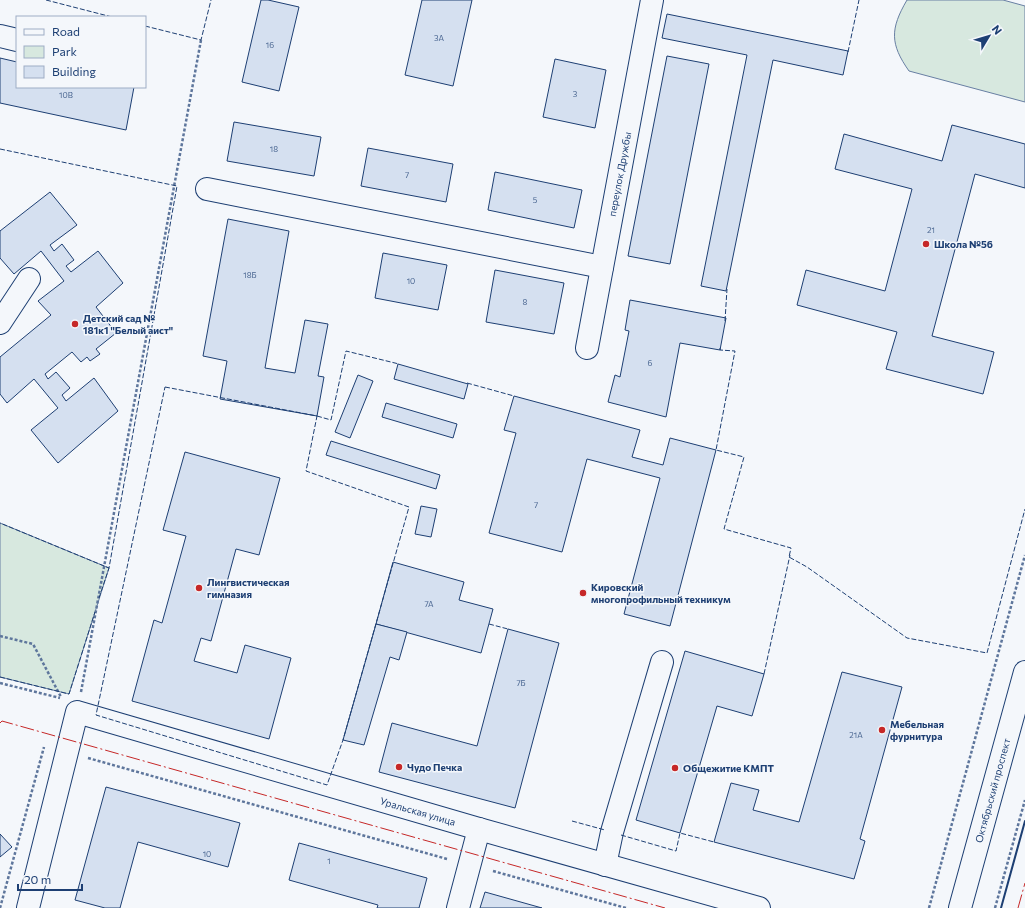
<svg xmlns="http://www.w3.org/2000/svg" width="1025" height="908" font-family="Commissioner,sans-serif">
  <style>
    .park { fill: #d7e8df; stroke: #687fa3 }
    .building { fill: #d5e0f0; stroke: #1d3f73 }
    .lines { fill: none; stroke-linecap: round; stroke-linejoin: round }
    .minor-casing { stroke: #1d3f73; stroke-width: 24 }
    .major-casing { stroke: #1d3f73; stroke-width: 24 }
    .path { stroke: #5e769c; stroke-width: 2.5; stroke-dasharray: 3 2; stroke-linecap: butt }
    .minor { stroke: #f4f7fb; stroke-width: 22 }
    .major { stroke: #f4f7fb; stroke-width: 22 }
    .fence { stroke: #1d3f73; stroke-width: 1; stroke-dasharray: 5 2; stroke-linecap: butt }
    .wall { stroke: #1d3f73; stroke-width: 2 }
    .power { stroke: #c62828; stroke-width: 1; stroke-dasharray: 14 3 2 3; stroke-linecap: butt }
    .poi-dot { fill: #c62828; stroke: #f4f7fb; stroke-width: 1.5 }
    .labels { text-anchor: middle; stroke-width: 3; stroke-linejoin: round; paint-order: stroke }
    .number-label { font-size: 8px; fill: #4b6792 }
    .street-label { font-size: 10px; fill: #1d3f73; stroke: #f4f7fb }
    .poi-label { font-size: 10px; font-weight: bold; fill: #1d3f73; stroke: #f4f7fb; text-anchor: start }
  </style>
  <rect width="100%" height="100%" fill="#f4f7fb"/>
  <!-- park -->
  <g class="park">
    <path d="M907 0H1003L1025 6V102L909 71C890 44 890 29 907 0Z"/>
    <path d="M0 523 109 568 69 694 0 677Z"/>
  </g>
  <!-- building -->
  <g class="building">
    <path d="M261 0H268L299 7 279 91 242 82Z"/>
    <path d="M422 0H472L453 86 405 75Z"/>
    <path d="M667 14 848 51 843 75 773 60 726 291 701 286 747 55 662 38Z"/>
    <path d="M667 56 709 64 670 264 628 256Z"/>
    <path d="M0 58 17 62V87H134L126 130 0 103Z"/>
    <path d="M555 59 606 70 595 128 543 117Z"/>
    <path d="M234 122 321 137 314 176 227 161Z"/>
    <path d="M952 125 1025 144V188L975 174 932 336 994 352 983 394 886 369 897 332 797 305 806 270 885 291 912 189 835 169 844 134 942 161Z"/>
    <path d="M368 148 453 164 446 202 361 186Z"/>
    <path d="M495 172 582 190 574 228 488 210Z"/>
    <path d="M50 192 77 225 50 245 54 251 62 244 74 260 66 266 71 272 98 251 123 283 96 307 116 333 96 349 100 354 90 361 87 357 81 362 72 352 45 374 48 379 56 372 70 388 62 395 66 401 94 378 118 411 58 463 31 430 58 408 34 379 7 403 0 394V357L51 315 38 301 64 281 41 251 14 274 0 258V231Z"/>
    <path d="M228 219 289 231 265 368 295 373 305 320 328 324 318 376 324 377 317 416 220 399 227 361 203 356Z"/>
    <path d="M383 253 447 265 438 310 375 298Z"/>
    <path d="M495 270 564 283 554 334 486 322Z"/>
    <path d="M630 300 726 318 720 350 680 343 666 417 608 402 615 375 620 377 629 331 625 330Z"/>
    <path d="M398 364 468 384 464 399 394 379Z"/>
    <path d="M358 375 373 381 350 438 335 432Z"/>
    <path d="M514 396 640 430 632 457 663 465 670 438 716 450 670 626 624 614 660 478 587 459 562 552 489 533 516 433 504 430Z"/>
    <path d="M386 403 457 424 453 438 382 417Z"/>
    <path d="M331 441 440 475 436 489 326 455Z"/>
    <path d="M185 452 280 478 259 555 236 549 211 641 201 638 194 661 237 673 245 645 291 658 269 739 132 701 154 620 162 623 186 536 163 530Z"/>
    <path d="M421 506 437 509 431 537 415 534Z"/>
    <path d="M393 562 464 582 459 600 493 609 481 653 376 624Z"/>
    <path d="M376 624 407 632 399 660 390 657 364 745 343 740Z"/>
    <path d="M508 629 559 643 515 808 379 772 392 723 477 746Z"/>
    <path d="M685 651 764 674 752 716 717 706 680 833 636 820Z"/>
    <path d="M842 672 902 687 860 839 865 841 854 879 714 842 731 783 759 790 753 810 799 822Z"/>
    <path d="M106 787 240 823 228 867 138 842 120 908H105L75 900Z"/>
    <path d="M0 834 12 847 0 857Z"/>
    <path d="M299 843 427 878 419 908H377L378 905 289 880Z"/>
    <path d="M485 892 542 908H480Z"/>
  </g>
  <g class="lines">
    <defs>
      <g id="minor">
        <path d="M0 36 17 40"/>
        <path d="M207 189 602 267"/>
        <path d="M0 323 29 279"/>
        <path id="s1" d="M587 348 652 0"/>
        <path d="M605 865 612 832 662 662"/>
        <path id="s2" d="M28 908 77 712 479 829 759 908"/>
        <path d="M458 908 479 829"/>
      </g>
      <g id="major">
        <path id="s3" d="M960 908 1025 672"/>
      </g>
    </defs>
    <!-- minor casing -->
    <use href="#minor" class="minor-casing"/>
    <!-- major casing -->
    <use href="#major" class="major-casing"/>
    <!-- path -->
    <g class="path">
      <path d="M0 636 33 644 61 697"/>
      <path d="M0 683 60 698"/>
      <path d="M81 692 201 40"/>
      <path d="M88 758 447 859"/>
      <path d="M493 871 626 908"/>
      <path d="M0 908 44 747"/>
      <path d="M929 908 1025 555"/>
      <path d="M995 908 1025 800"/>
    </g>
    <!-- minor -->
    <use href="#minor" class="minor"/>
    <!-- major -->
    <use href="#major" class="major"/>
    <!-- fence -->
    <g class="fence">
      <path d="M46 0 112 17"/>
      <path d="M145 26 201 40 211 0"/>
      <path d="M848 52 859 0"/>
      <path d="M0 149 177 186 109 568 0 523"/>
      <path d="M725 321 727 289"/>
      <path d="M720 348V350L735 351 716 450 744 457 724 529 791 548 789 557 807 567 907 638 987 653 1025 509"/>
      <path d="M467 383 514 396"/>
      <path d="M165 387 317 416 306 471 409 507 343 740 327 785 96 715Z"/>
      <path d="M317 416 331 420 346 351 399 364"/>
      <path d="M99 598 109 568"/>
      <path d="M489 624 508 629"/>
      <path d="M764 674 790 555"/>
      <path d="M0 677 69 694 95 612"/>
      <path d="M572 821 605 830"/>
      <path d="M621 835 676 851 680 833 714 842"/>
    </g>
    <!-- wall -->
    <path class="wall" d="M1001 908 1025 821"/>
    <!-- power -->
    <g class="power">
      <path d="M0 723 2 721 665 908"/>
      <path d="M1018 908 1025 883"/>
    </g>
  </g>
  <!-- markers -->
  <g class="poi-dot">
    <circle cx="926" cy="244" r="4"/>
    <circle cx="75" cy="324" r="4"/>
    <circle cx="199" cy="588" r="4"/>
    <circle cx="583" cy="593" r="4"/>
    <circle cx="882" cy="730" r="4"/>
    <circle cx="399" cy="767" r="4"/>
    <circle cx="675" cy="768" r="4"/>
  </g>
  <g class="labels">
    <!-- number labels -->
    <g class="number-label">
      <text x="439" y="41">3А</text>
      <text x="270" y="48">16</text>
      <text x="575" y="97">3</text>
      <text x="66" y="98">10В</text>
      <text x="274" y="152">18</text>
      <text x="407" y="178">7</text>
      <text x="535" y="203">5</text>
      <text x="931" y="233">21</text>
      <text x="250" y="278">18Б</text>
      <text x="411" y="284">10</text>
      <text x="525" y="305">8</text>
      <text x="650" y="366">6</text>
      <text x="536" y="508">7</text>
      <text x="429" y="607">7А</text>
      <text x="521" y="686">7Б</text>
      <text x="856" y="738">21А</text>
      <text x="207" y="857">10</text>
      <text x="329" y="864">1</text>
    </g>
    <!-- street labels -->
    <g class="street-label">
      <text dy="4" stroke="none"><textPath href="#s1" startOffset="177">переулок Дружбы</textPath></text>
      <text dy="4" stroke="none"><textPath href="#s3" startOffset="122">Октябрьский проспект</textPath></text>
      <text dy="4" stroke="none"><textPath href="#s2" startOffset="557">Уральская улица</textPath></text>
    </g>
    <!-- poi labels -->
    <g class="poi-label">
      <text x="934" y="248">Школа №56</text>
      <text x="83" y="322">Детский сад №<tspan x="83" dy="12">181к1 "Белый аист"</tspan></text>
      <text x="207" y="586">Лингвистическая<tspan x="207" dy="12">гимназия</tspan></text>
      <text x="591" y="591">Кировский<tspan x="591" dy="12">многопрофильный техникум</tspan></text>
      <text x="890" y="728">Мебельная<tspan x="890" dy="12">фурнитура</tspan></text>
      <text x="407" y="771">Чудо Печка</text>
      <text x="683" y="772">Общежитие КМПТ</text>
    </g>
  </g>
  <!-- legend -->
  <rect x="16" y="16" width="130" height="72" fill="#f4f7fb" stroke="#9eadc5"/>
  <rect x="24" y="29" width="20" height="6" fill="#f4f7fb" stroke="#9eadc5"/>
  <text x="52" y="36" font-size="12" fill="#1d3f73">Road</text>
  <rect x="24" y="46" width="20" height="12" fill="#d7e8df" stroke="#9eadc5"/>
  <text x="52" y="56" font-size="12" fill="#1d3f73">Park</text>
  <rect x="24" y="66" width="20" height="12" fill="#d5e0f0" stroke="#9eadc5"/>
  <text x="52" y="76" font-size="12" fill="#1d3f73">Building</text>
  <!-- north arrow -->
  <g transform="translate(989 36) rotate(52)" stroke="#f4f7fb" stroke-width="3" paint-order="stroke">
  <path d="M0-3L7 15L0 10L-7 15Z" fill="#1d3f73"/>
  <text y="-6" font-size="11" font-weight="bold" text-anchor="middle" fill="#1d3f73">N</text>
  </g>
  <!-- scale -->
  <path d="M18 884v6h64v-6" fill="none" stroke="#1d3f73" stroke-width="2"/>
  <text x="24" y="884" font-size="12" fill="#1d3f73" stroke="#f4f7fb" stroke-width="3" paint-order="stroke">20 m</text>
</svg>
